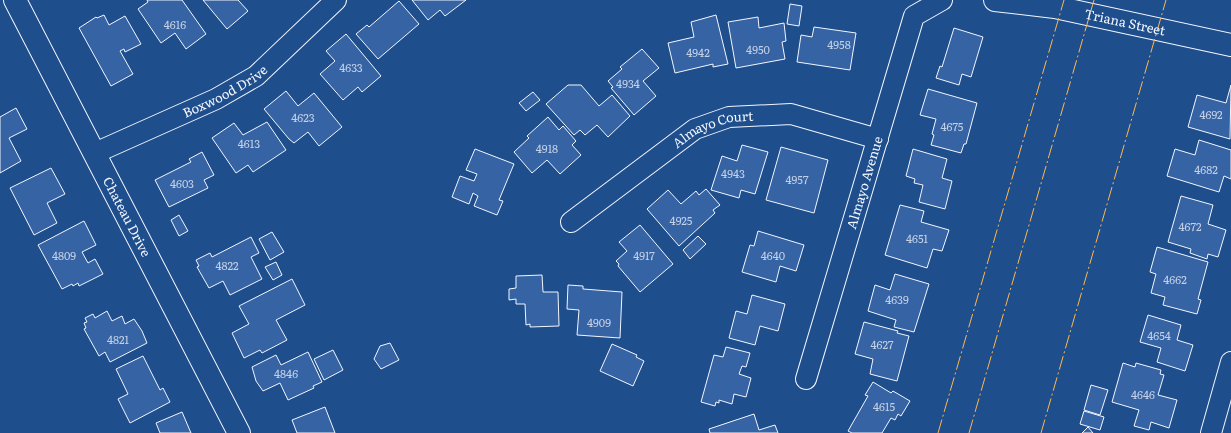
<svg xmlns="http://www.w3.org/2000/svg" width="1231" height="433" font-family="Literata,serif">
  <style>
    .building { fill: #3563a3; stroke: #f2f6ff }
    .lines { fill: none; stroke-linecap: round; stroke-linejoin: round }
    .street-casing { stroke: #f2f6ff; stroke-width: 22 }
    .secondary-casing { stroke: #f2f6ff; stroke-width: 24 }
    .street { stroke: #1f4e8c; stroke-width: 20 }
    .secondary { stroke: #1f4e8c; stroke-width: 22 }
    .power { stroke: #ffb74d; stroke-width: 1; stroke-dasharray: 14 3 2 3; stroke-linecap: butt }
    .labels { text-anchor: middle; stroke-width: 3; stroke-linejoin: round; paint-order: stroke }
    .number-label { font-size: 11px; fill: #c3d1e8 }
    .street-label { font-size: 13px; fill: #f2f6ff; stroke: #1f4e8c }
  </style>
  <rect width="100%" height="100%" fill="#1f4e8c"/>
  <!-- building -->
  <g class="building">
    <path d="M147 0H182L206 34 186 49 175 33 161 43 138 9 148 2Z"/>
    <path d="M203 0H238L248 11 227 29Z"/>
    <path d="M412 0H466L445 16 440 10 428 20Z"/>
    <path d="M399 1 419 24 378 59 356 34 367 25 369 27Z"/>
    <path d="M790 4 802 6 799 26 787 24Z"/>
    <path d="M104 15 109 25 125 16 141 44 125 52 124 49 120 51 133 74 111 86 79 28 96 17 97 18Z"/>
    <path d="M716 15 728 64 713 67V64L675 73 668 43 694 37 691 22Z"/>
    <path d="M758 17 759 28 784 23 786 41 782 42 785 59 736 68 728 22Z"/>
    <path d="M814 27 856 33 850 70 797 62 801 35 812 37Z"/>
    <path d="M954 28 983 37 971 77 962 74 959 85 936 78 940 66 942 67Z"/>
    <path d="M346 34 381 76 362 92 358 87 343 100 320 74 335 61 326 51Z"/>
    <path d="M642 49 659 68 643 81 656 96 634 115 611 88 613 87 608 81 622 69 620 67Z"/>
    <path d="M568 85H581L599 106 612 95 630 116 608 137 597 125 585 135 580 130 574 135 546 104Z"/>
    <path d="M1231 85 1230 139 1188 127 1197 95 1226 103Z"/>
    <path d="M928 89 977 103 966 144H964L961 153 931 145 934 135 932 134 936 119 920 115Z"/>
    <path d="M286 91 298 106 314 93 342 127 319 146 308 132 294 143 289 139 264 109Z"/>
    <path d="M533 92 540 100 526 111 519 103Z"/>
    <path d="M16 108 27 129 9 138 21 161 0 173V117Z"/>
    <path d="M548 117 559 130 563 126 576 141 572 145 581 155 560 174 547 160 532 173 514 152 529 138 527 136Z"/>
    <path d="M267 122 286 150 253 172 248 165 236 173 212 138 234 123 243 135Z"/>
    <path d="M1199 140 1231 150V179L1224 176 1219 192 1167 176 1175 149 1195 155Z"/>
    <path d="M742 145 768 152 755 194 741 190 739 198 711 190 722 156 737 161Z"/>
    <path d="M781 147 828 160 814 213 766 200Z"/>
    <path d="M475 149 514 164 499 200 503 201 497 215 474 206 478 196 473 193 469 204 452 197 460 176 474 181 477 174 466 170Z"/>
    <path d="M913 149 947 159 942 178 952 181 945 209 919 202 923 185 914 183 915 179 906 176Z"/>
    <path d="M202 152 214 175 204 180 208 188 169 207 155 180 191 162 189 159Z"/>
    <path d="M51 168 65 194 47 203 57 223 34 235 10 188Z"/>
    <path d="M706 189 720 205 713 210 715 213 679 246 647 209 668 190 681 204 696 191 699 195Z"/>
    <path d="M1181 196 1213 205 1208 224 1226 230 1218 257 1208 254 1207 259 1190 253 1191 249 1168 242Z"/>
    <path d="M900 205 924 211 921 222 949 230 942 251 933 249 927 268 885 255Z"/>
    <path d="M179 215 188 231 179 236 171 220Z"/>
    <path d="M84 221 96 245 82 252 88 263 95 259 103 274 79 286 78 283 73 286 72 284 62 289 38 245Z"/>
    <path d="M640 225 673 264 640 292 618 266 619 264 616 261 627 251 619 242Z"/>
    <path d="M758 231 804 245 796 271 780 266 776 282 742 272 750 245 754 246Z"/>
    <path d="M272 232 284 252 270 260 259 239Z"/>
    <path d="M698 236 706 244 690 259 683 250Z"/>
    <path d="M251 237 259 253 251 257 262 279 230 295 223 281 209 288 197 267 199 266 196 260 210 253 212 257Z"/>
    <path d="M1157 247 1208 262 1198 299 1201 300 1197 314 1163 305 1165 297 1151 293 1156 274 1150 272Z"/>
    <path d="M276 262 282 275 273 280 265 267Z"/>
    <path d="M895 274 929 284 914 332 894 327 896 320 868 311 875 285 890 290Z"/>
    <path d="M542 275 543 292H558L559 326 530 327V324L526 325 525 304H516V299L509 300V289L516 288V276Z"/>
    <path d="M292 279 305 305 276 320 287 340 262 353 260 350 244 358 232 333 249 324 239 306Z"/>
    <path d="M568 285 583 286V289L622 292 620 338 577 335 579 310 567 309Z"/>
    <path d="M752 295 785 304 778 331 760 326 755 345 729 338 736 311 747 314Z"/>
    <path d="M107 311 112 321 122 316 125 324 134 319 142 331 147 343 110 362 105 352 99 356 84 329 86 328 84 323 87 322 85 318 93 314 95 318Z"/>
    <path d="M1148 315 1181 325 1177 340 1193 345 1185 371 1157 362 1161 348 1140 342Z"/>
    <path d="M864 322 898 331 897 333 909 336 897 381 870 374 873 359 855 354Z"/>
    <path d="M390 343 399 360 381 369 374 359 380 346Z"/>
    <path d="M612 344 637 355 636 357 644 361 633 386 600 371Z"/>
    <path d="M726 347 750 353 746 367 742 366 739 374 751 378 746 397 734 394 732 404 719 400V403L716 402 715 406 701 402 714 355 723 357Z"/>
    <path d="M333 350 343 370 324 380 314 359Z"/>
    <path d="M308 352 322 382 313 386 314 388 288 400 280 383 263 391 256 381 252 367 276 355 281 365Z"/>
    <path d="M143 356 160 390 163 388 170 402 130 423 118 399 128 394 116 369Z"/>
    <path d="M1123 363 1135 367 1136 363 1161 370 1160 374 1164 375 1158 395 1177 400 1169 428 1151 422 1149 430 1134 426 1139 410 1112 402Z"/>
    <path d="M873 382 891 393 893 391 910 401 901 416 898 414 895 420 891 418 882 433H852L848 431 868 396 865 395Z"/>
    <path d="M1091 385 1108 390 1100 415 1084 410Z"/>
    <path d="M325 407 335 433H297L292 420Z"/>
    <path d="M1084 411 1104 417 1100 430 1080 424Z"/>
    <path d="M182 412 191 433H160L156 423Z"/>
    <path d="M754 414 759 430 775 425 778 433H710L709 429Z"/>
    <path d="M1088 427 1093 433H1082Z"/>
  </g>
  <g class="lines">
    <defs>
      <g id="street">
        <path id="s1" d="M95 153 216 99 256 76 336 0"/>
        <path id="s2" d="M571 222 695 129 729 117 791 114 878 139"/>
        <path id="s3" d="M806 379 914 16 942 0"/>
        <path d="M1211 433 1231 362"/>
      </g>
      <g id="secondary">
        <path id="s4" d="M15 0 239 433"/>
        <path id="s5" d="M995 0 1055 7 1231 45"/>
      </g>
    </defs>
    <!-- street casing -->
    <use href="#street" class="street-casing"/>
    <!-- secondary casing -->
    <use href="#secondary" class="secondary-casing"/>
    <!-- street -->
    <use href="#street" class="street"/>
    <!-- secondary -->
    <use href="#secondary" class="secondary"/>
    <!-- power -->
    <g class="power">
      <path d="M938 433 1064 0"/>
      <path d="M969 433 1094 0"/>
      <path d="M1041 433 1166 0"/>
    </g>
  </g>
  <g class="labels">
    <!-- number labels -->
    <g class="number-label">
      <text x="175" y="29">4616</text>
      <text x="839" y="49">4958</text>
      <text x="758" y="54">4950</text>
      <text x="698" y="57">4942</text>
      <text x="351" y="72">4633</text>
      <text x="628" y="88">4934</text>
      <text x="1211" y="119">4692</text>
      <text x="303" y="122">4623</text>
      <text x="952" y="131">4675</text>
      <text x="249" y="148">4613</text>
      <text x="547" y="153">4918</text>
      <text x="1206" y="174">4682</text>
      <text x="733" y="178">4943</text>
      <text x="797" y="184">4957</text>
      <text x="182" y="188">4603</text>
      <text x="681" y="225">4925</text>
      <text x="1190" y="231">4672</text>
      <text x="917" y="243">4651</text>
      <text x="64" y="260">4809</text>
      <text x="644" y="260">4917</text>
      <text x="773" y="260">4640</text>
      <text x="227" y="270">4822</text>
      <text x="1175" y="284">4662</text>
      <text x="897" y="304">4639</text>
      <text x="599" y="327">4909</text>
      <text x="1159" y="340">4654</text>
      <text x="118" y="344">4821</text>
      <text x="882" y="349">4627</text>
      <text x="286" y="378">4846</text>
      <text x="1143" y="399">4646</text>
      <text x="884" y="411">4615</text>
    </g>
    <!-- street labels -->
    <g class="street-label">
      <text dy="5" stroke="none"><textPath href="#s5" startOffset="132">Triana Street</textPath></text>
      <text dy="5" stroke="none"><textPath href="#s1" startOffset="144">Boxwood Drive</textPath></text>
      <text dy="5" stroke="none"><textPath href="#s2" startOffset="172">Almayo Court</textPath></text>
      <text dy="5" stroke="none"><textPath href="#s3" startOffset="205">Almayo Avenue</textPath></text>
      <text dy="5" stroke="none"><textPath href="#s4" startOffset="244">Chateau Drive</textPath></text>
    </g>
  </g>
</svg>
